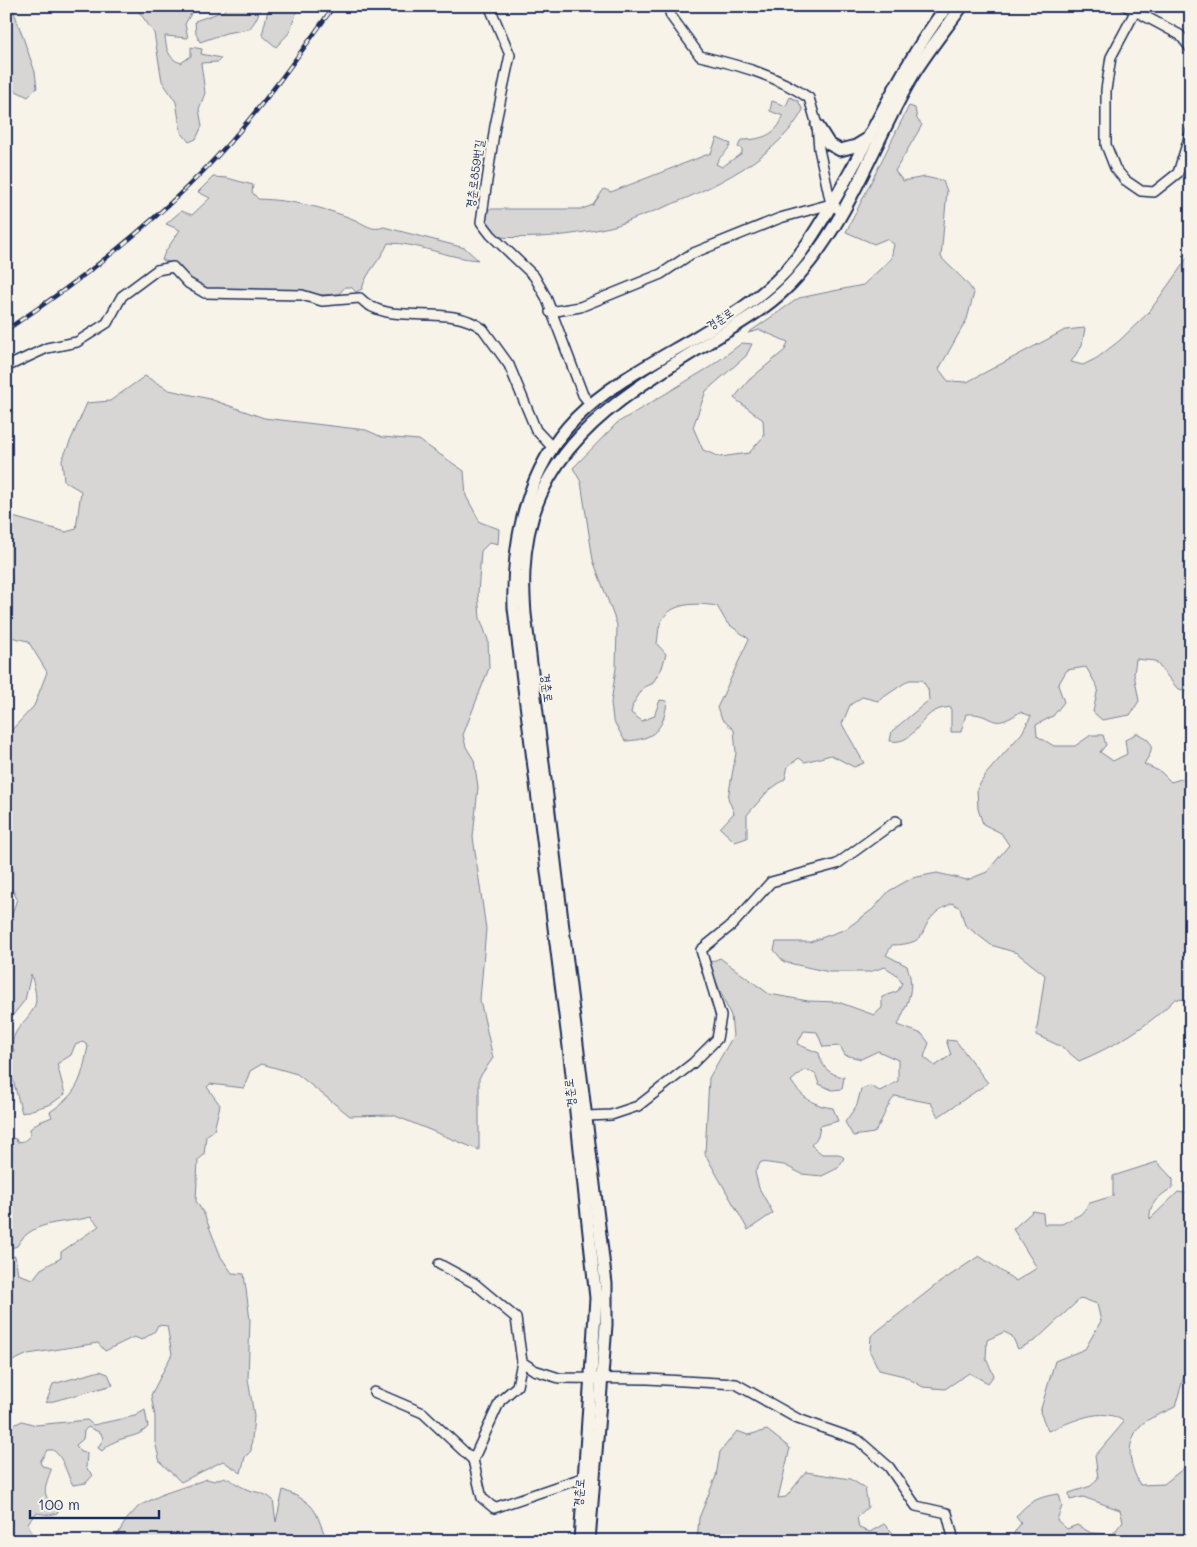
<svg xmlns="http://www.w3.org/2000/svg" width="1197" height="1547" font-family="Mali,'Poor Story',sans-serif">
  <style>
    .green { fill: #d7d6d4; stroke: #798299 }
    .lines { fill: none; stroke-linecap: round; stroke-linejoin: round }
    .street-casing { stroke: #1b2f5e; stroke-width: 12 }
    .secondary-casing { stroke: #1b2f5e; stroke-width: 15 }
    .street { stroke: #f7f3e8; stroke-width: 9 }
    .secondary { stroke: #f7f3e8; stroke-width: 11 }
    .rail-casing { stroke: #1b2f5e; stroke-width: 4.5 }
    .rail { stroke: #f7f3e8; stroke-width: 2.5; stroke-dasharray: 8; stroke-linecap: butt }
    .labels { text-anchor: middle; stroke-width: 4; stroke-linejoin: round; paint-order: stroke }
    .street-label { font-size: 12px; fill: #1b2f5e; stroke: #f7f3e8 }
  </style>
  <rect width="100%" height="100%" fill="#f7f3e8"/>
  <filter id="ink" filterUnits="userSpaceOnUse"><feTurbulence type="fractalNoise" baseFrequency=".02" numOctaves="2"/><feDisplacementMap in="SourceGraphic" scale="10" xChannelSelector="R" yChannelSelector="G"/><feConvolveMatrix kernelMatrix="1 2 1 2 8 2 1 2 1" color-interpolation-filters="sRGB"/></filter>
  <g filter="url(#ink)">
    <!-- green -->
    <g class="green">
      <path d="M6 6H12L35 72 37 88 28 97 6 86Z"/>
      <path d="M135 6H192L193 10 185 24 188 38 165 36C166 48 168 59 181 63L191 56V47L202 49 201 54 221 58 218 62 201 63 205 93 199 109 202 126 196 139 189 142 181 132 176 102 162 81 154 33Z"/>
      <path d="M227 6H260C259 16 255 22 249 29L226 33 200 42 196 34 195 21 224 11Z"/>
      <path d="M269 6H299L289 33 276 47 262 35Z"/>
      <path d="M790 97 798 101 803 110C776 162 694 197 641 216 630 220 618 226 605 228 571 236 532 239 496 237L486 222 488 209H582L593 205 604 189 611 192 711 153 717 138 731 144C727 153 720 155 716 164L722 167 742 153V149L738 147 741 140C759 140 777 136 783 116L770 111 772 101 786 106Z"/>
      <path d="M909 106 915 108 917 119 922 125 895 171 903 181 925 177 943 181 947 191 941 257C952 270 966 279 974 293L967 319 939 369 948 381 967 382 1065 330 1085 328 1082 345 1071 362 1083 365 1097 358 1119 341 1149 312 1191 253V693L1177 688 1155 661 1136 659 1134 674 1139 701 1130 715 1102 720 1093 712 1098 688 1086 667 1067 670 1058 685 1064 702 1053 716 1036 725 1037 736 1054 746H1075L1091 735H1103L1106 745 1100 752 1113 761 1127 754 1125 740 1137 733 1147 739 1152 745 1150 754 1144 764 1161 772 1171 782 1191 776V1000L1175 999C1149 1026 1113 1047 1079 1061L1062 1047 1036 1035 1045 975 1017 953 991 945 965 925 960 908 952 903C948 906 942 908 938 911 916 929 932 944 892 945L886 955 907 966C916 990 907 1003 898 1025L922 1034 929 1043 924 1057 935 1066 951 1055 946 1040 956 1041 988 1083 938 1117 931 1103 895 1096C885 1108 883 1121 874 1133L853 1136 845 1122 857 1105 861 1089 870 1086 880 1091 898 1081V1060L878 1051 861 1059 845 1055 840 1046 823 1047 817 1032 804 1031 797 1044 819 1053C822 1068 829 1074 844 1077L842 1089 832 1090 819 1084 815 1073 804 1070 791 1081C801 1097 814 1106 833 1108L838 1121 820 1126 818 1137 811 1145 822 1154H839L844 1158 838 1168 822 1176 802 1174 784 1165 761 1162 755 1172 759 1188 773 1213 748 1230 705 1154 709 1078 733 1036 731 1016 708 963 720 958 769 994 808 1001 838 1002 874 1015 882 1008V997L898 991 902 983 896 974 885 967 869 972H829L784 962 774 950 776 942H810L846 929 873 909 889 891 912 878 937 873 967 880 987 872 1009 845 1001 833 983 824 978 809 977 789 986 774 1022 733 1031 716 1020 712C989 733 995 712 966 714L961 732H951V707C946 708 940 708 935 711 918 719 914 745 890 741L892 731 929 700 928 689 922 680H909L878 701 862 697 850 705 842 724 864 763 854 767 831 755 805 762 799 758 788 766 785 779 768 791 747 815V838L735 842 720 828 734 813 728 798 736 753 734 730 722 719 717 708 749 639 727 623 717 606C698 603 669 601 660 624 658 630 658 638 657 644L666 654 662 668 652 684 644 687 633 704 631 713 642 721 654 716 660 700 667 701C664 729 654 740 625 741L613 720 611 703 616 668 617 625 593 560 581 482 573 468 617 423 710 367 742 343 752 344 746 356 706 391 693 427 703 450 720 457 749 453 764 436 763 420 734 398 749 380 785 350 788 342 760 330 748 333 799 298 863 285 891 259 894 244 886 239 874 244 846 232Z"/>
      <path d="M213 177 227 178 253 185 252 192 258 199C290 200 323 207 353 219 364 223 371 232 384 227L465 248 478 260C447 258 419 243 388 243 381 260 366 272 362 289L356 292 351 287H345L339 294 318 295 302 290H209L196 286 172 263 162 260 165 252 180 230 166 224 181 211 192 215 210 198 198 192Z"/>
      <path d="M145 376 169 390 210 399 264 418 366 430 382 437 419 440 464 471 466 496 480 522 499 529 498 544 490 542 481 551 478 594 480 618 488 640 489 668 463 735 466 747 474 760 478 787 473 837 486 929 480 1000 493 1058 479 1078V1150L393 1115 350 1116 297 1074 262 1064 250 1071 244 1088 210 1084 207 1087 220 1105 214 1130 206 1136 204 1155 198 1160 196 1201 204 1214 221 1257 232 1273 244 1274 250 1320 248 1379 254 1416 251 1451 245 1457 241 1473 223 1461 181 1482 160 1462 155 1442V1416L151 1395 172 1354 167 1326 158 1325 155 1331 142 1340 134 1337 105 1351 98 1343 28 1354 6 1364V1258L15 1256 18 1274 33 1279 41 1269 61 1258V1252L99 1226 91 1217C65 1224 32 1219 17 1246L6 1250 7 1142 11 1138 16 1139 17 1142 24 1141 30 1136V1129L37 1123 52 1117 50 1112C79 1092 81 1081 88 1046L83 1042 75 1045 71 1055 57 1064 65 1094 51 1104 22 1113 12 1076H6V1062L14 1051C7 1031 29 1022 35 1005 38 997 33 982 31 974L25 1000 9 1020 6 1030 9 963 7 929 17 899 8 881 11 859 6 841V736L34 706 47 672 28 641 6 636V515L66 532 76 529 81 491 64 481 62 460 87 403 110 401Z"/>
      <path d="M1157 1162 1173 1179V1187C1160 1196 1149 1202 1150 1219L1178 1192 1191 1194V1352L1175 1407C1166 1412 1147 1418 1140 1426 1124 1446 1130 1465 1140 1485L1164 1484 1189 1464 1191 1457V1541H1013L1014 1533 1021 1523 1016 1517C1027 1502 1040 1496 1059 1494L1062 1506 1057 1520 1067 1529 1077 1525 1091 1533 1113 1534 1123 1521 1120 1510 1083 1497 1070 1500 1069 1493 1091 1486 1098 1478 1095 1456 1124 1422C1103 1404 1070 1423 1048 1431L1040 1412 1055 1361 1085 1349 1101 1321 1097 1304 1081 1298 1036 1340 1018 1349 1012 1336 1004 1332 987 1340 986 1359 994 1375 988 1383 969 1373 945 1389 923 1387 904 1376 879 1370 870 1352 871 1336 936 1285 979 1256 1016 1281 1037 1268 1013 1229 1033 1211 1043 1213 1044 1224H1062L1081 1214 1090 1203 1113 1196V1176Z"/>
      <path d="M100 1371 108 1374 113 1385 46 1403 53 1384Z"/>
      <path d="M145 1410 148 1427C135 1441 120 1433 102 1451L98 1448 103 1439 101 1433 88 1427 84 1431 83 1439 76 1445 80 1452 87 1453 86 1468 93 1475 86 1483 73 1485C65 1472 65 1459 53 1450H47L40 1462 42 1466 47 1467 51 1470C48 1479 41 1492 49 1500 52 1503 56 1504 60 1507L57 1513 50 1515 36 1513 28 1523 32 1534 30 1540 6 1541V1429L22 1421 36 1425 87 1420 93 1425 135 1416Z"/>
      <path d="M767 1430 790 1448 778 1498 786 1497 806 1472 850 1479 865 1488 868 1507 857 1517 859 1528 870 1532 884 1524 901 1541H697L699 1518 716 1476 720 1452 737 1431 748 1435Z"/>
      <path d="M224 1477C232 1480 239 1486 246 1489 257 1493 264 1492 273 1500L276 1522 283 1490C317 1504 314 1508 327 1541H116V1537L127 1519 139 1506 163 1494 207 1479 214 1481Z"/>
    </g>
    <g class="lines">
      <defs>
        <g id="street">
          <path d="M492 6 491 10 510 55 495 126 481 222 491 235 534 276 546 297 583 395 591 405"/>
          <path d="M668 6 671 16 700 56C738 65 776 75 809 98L817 125 819 149 831 204"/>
          <path d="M1126 6 1180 35 1191 49"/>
          <path d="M1135 12 1111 57 1106 90V145L1115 168 1125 180 1141 191 1154 192 1178 173 1191 131"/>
          <path d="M550 312 580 307 661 274 691 254 780 218 831 204 841 211"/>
          <path d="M6 367 47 348 77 342 107 323 122 296 157 270 173 267 188 283 205 293 302 295 322 301 360 298C389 329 447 301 483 329L509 365 536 430 553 448"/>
          <path d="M586 1116 611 1115 638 1106 693 1063 717 1039 721 1016 701 950 733 924 771 882 837 864 896 821"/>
          <path d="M439 1264 474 1283 516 1318 522 1362 534 1370 559 1378 648 1379 736 1384 798 1419 858 1440 889 1467 916 1506 947 1513 954 1541"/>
          <path d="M374 1392 423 1413 473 1460 482 1498 494 1508 585 1477"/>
          <path d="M473 1460 500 1401 517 1386 522 1362"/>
        </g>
        <g id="secondary">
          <path d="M817 125 829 144 840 150 856 146 869 138"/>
          <path d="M580 1541 596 1298 569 1047 514 608C512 540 527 468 576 418 608 386 650 364 688 342 723 321 758 301 786 271 804 251 818 227 832 204 871 138 900 67 947 6"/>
          <path d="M589 1541 606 1325V1284L525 614C524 600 523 586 524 571 528 452 615 400 706 344 738 324 772 306 797 277 848 221 873 145 910 80 925 54 945 30 962 6"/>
        </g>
      </defs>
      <!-- street casing -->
      <use href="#street" class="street-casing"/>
      <!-- secondary casing -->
      <use href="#secondary" class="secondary-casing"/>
      <!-- street -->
      <use href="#street" class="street"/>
      <!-- secondary -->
      <use href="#secondary" class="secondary"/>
      <defs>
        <path id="rail" d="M6 330C88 276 165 216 230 142 268 99 301 52 334 6"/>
      </defs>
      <!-- rail casing -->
      <use href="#rail" class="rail-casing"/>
      <!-- rail -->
      <use href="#rail" class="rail"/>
    </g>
  </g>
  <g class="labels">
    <!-- street labels -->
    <g class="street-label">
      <text transform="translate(475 174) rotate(-82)" y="4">경춘로859번길</text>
      <text transform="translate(720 319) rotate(-33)" y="4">경춘로</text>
      <text transform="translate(547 688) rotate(83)" y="4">경춘로</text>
      <text transform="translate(570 1093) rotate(-97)" y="4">경춘로</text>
      <text transform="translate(579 1493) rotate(-85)" y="4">경춘로</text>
    </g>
  </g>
  <!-- margin -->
  <rect width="1197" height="1547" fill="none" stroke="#f7f3e8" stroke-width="25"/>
  <rect x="12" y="12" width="1172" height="1522" fill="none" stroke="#1b2f5e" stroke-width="2" filter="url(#ink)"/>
  <!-- scale -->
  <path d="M30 1510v8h129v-8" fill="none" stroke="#1b2f5e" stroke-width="2.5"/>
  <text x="38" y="1510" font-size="15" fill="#1b2f5e" stroke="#f7f3e8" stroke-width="4" paint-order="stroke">100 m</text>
</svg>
